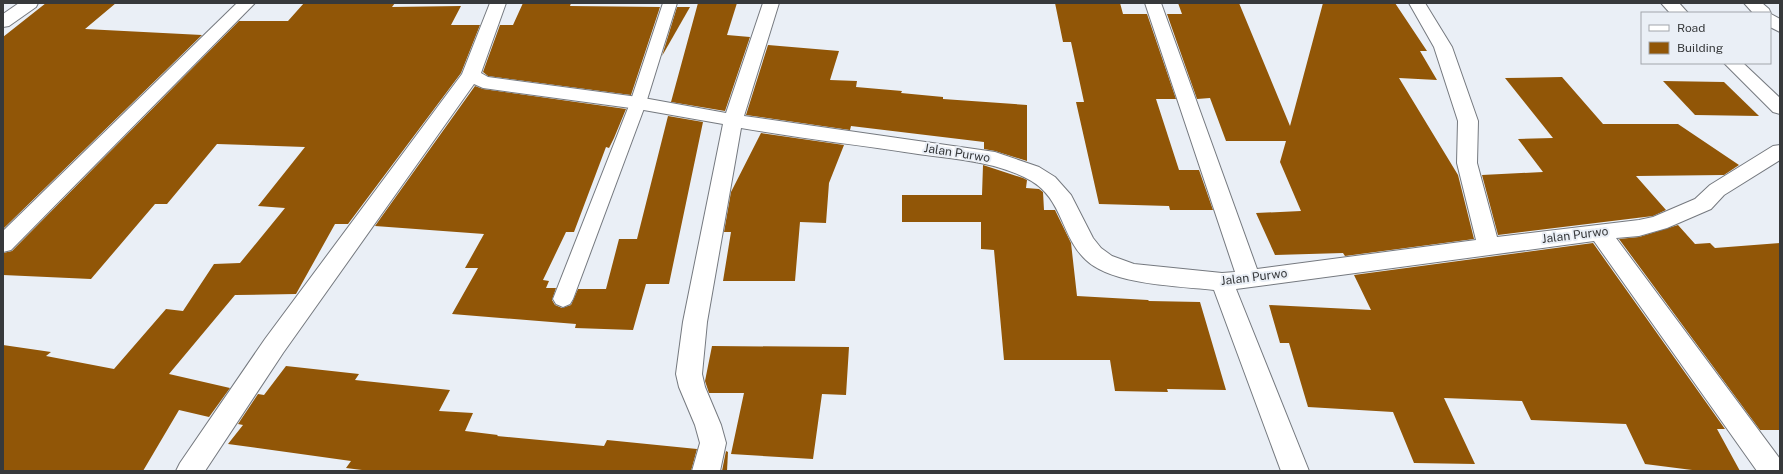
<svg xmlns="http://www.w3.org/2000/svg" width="1783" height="474" font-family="'Public Sans',sans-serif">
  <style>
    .building { fill: #915607 }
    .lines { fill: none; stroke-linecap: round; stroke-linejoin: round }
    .lane-casing { stroke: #75797f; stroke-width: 2 }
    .street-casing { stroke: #75797f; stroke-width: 2 }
    .lane { fill: #fff; fill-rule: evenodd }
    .street { fill: #fff; fill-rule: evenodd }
    .labels { text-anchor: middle; stroke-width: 4; stroke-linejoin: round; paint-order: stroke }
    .street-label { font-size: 12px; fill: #37393b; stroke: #eaeff6 }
  </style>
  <rect width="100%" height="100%" fill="#eaeff6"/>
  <!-- building -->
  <g class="building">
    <path d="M46 3H116L85 29 202 35 3 229V37Z"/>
    <path d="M304 3H395L392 7 461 6 451 25H480L461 73 348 224H335L296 294 235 295 169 374 230 388 209 417 179 410 143 471H3V345L51 352 46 356 114 369 166 309 183 311 214 264 240 263 285 208 258 206 305 147 217 144 167 204H155L91 279 3 275V253L12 251 239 21H288Z"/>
    <path d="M523 3H571L570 6 660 7 631 95 488 76 483 72 500 25H513Z"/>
    <path d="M698 3H737L727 35 750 37 725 111 671 102Z"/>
    <path d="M1055 3H1120L1123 14H1147L1176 99H1156L1179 170H1199L1213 210H1170L1169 206 1099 204 1076 102H1084L1071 42H1063Z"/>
    <path d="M1178 3H1239L1290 126 1323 3H1395L1427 51H1420L1437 80 1399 78 1458 175 1474 239 1345 256 1343 253 1275 255 1256 213 1301 211 1280 162 1286 141H1226L1210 98 1197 99 1167 14H1182Z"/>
    <path d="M677 7H690L662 56Z"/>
    <path d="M768 45 839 51 830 80 857 81 856 87 902 91 901 93 943 97V99L1027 105V161L995 151 984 149V142L851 126 850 130 746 115Z"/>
    <path d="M1562 77 1603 124H1678L1739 165 1724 175 1636 176 1666 210 1653 216 1498 235 1482 175 1543 172 1518 139 1553 138 1505 78Z"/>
    <path d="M1663 81 1724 82 1759 116 1695 115Z"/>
    <path d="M475 86 483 89 626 109 614 138 609 148 606 147 574 232H566L543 280 549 281 546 288H556L552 300 555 305 562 308 571 305 578 289H606L619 239H637L668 116 703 122 669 284H646L633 330 575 328 576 324 452 314 478 268H465L484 234 375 226Z"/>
    <path d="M761 133 844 145 829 183 826 223 800 222 795 281H723L731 232H724L731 192Z"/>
    <path d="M983 165 1023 178 1027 180 1026 188 1039 189 1043 192 1044 210H1055L1071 243 1077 296 1148 300 1149 301 1200 302 1226 390 1167 389 1168 392 1115 391 1110 360H1004L994 250 981 249V222H902V195H982Z"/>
    <path d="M1678 225 1695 244 1710 243 1715 248 1780 243V430H1760L1619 239 1639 237Z"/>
    <path d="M1593 243 1725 429H1717L1740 471H1700L1645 464 1626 424 1531 420 1522 401 1444 398 1475 464 1414 463 1393 412 1308 407 1289 343H1280L1269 305 1371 310 1354 275Z"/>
    <path d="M712 346 849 347 846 395 822 394 813 459 731 454 744 393H709L705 381Z"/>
    <path d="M286 366 359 374 355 380 450 390 439 411 473 413 465 431 498 435 497 436 604 446 607 440 697 449 691 471H370L346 468 351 461 228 444 243 425 238 424 258 394 264 395Z"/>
    <path d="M726 451 728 452 727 471H722Z"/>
  </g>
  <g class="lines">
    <defs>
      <path id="lane" d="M663 3H677L646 103 573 299 570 304 563 307 556 304 553 299 630 103Z"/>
      <g id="street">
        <path d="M19 3H38L36 7 9 26 3 27V14Z"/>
        <path d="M237 3H255L11 250 3 252V231Z"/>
        <path d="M490 3H506L481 73 488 77 638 97 726 113 763 3H779L744 116 995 152 1039 167 1055 177 1071 195 1093 238 1101 248 1112 256 1134 264 1222 273 1235 272 1145 3H1161L1257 269 1476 240 1457 163 1458 121 1434 47 1409 3H1425L1452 47 1478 121 1477 163 1497 237 1639 220 1653 217 1695 199 1710 185 1773 146 1780 145V160L1724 195 1711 209 1667 228 1639 236 1616 238 1780 459V471H1757L1594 241 1236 289 1309 471H1281L1214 290C1179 286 1112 285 1086 260 1059 235 1064 195 1024 177 991 161 954 159 918 154 859 145 800 138 741 128L707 322 702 374 705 387 721 425 726 443 720 471H692L700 443 695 425 679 387 676 374 683 322 723 124 638 109 483 88 474 84 283 353 205 471H176L180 463 265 339 462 74Z"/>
        <path d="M1661 3H1679L1688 13H1670Z"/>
        <path d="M1744 3H1762L1769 9 1771 14 1780 19V32L1770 27V13H1753Z"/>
        <path d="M1724 63H1743L1780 98V114L1773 112Z"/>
      </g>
    </defs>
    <!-- lane casing -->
    <use href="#lane" class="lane-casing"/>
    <!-- street casing -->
    <use href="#street" class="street-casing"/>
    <!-- lane -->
    <use href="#lane" class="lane"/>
    <!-- street -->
    <use href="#street" class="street"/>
  </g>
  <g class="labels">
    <!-- street labels -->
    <g class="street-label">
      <text transform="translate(957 153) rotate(9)" y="4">Jalan Purwo</text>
      <text transform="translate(1575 235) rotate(-7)" y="4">Jalan Purwo</text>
      <text transform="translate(1254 277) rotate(-7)" y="4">Jalan Purwo</text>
    </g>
  </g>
  <!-- border -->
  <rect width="1783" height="474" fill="none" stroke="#37393b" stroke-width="8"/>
  <!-- legend -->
  <rect x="1641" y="12" width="130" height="52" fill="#eaeff6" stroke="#a2a6ab"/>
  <rect x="1649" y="25" width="20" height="6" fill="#ffffff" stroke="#a2a6ab"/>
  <text x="1677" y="32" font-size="12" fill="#37393b">Road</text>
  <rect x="1649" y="42" width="20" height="12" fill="#915607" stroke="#a2a6ab"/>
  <text x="1677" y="52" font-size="12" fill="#37393b">Building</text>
</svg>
